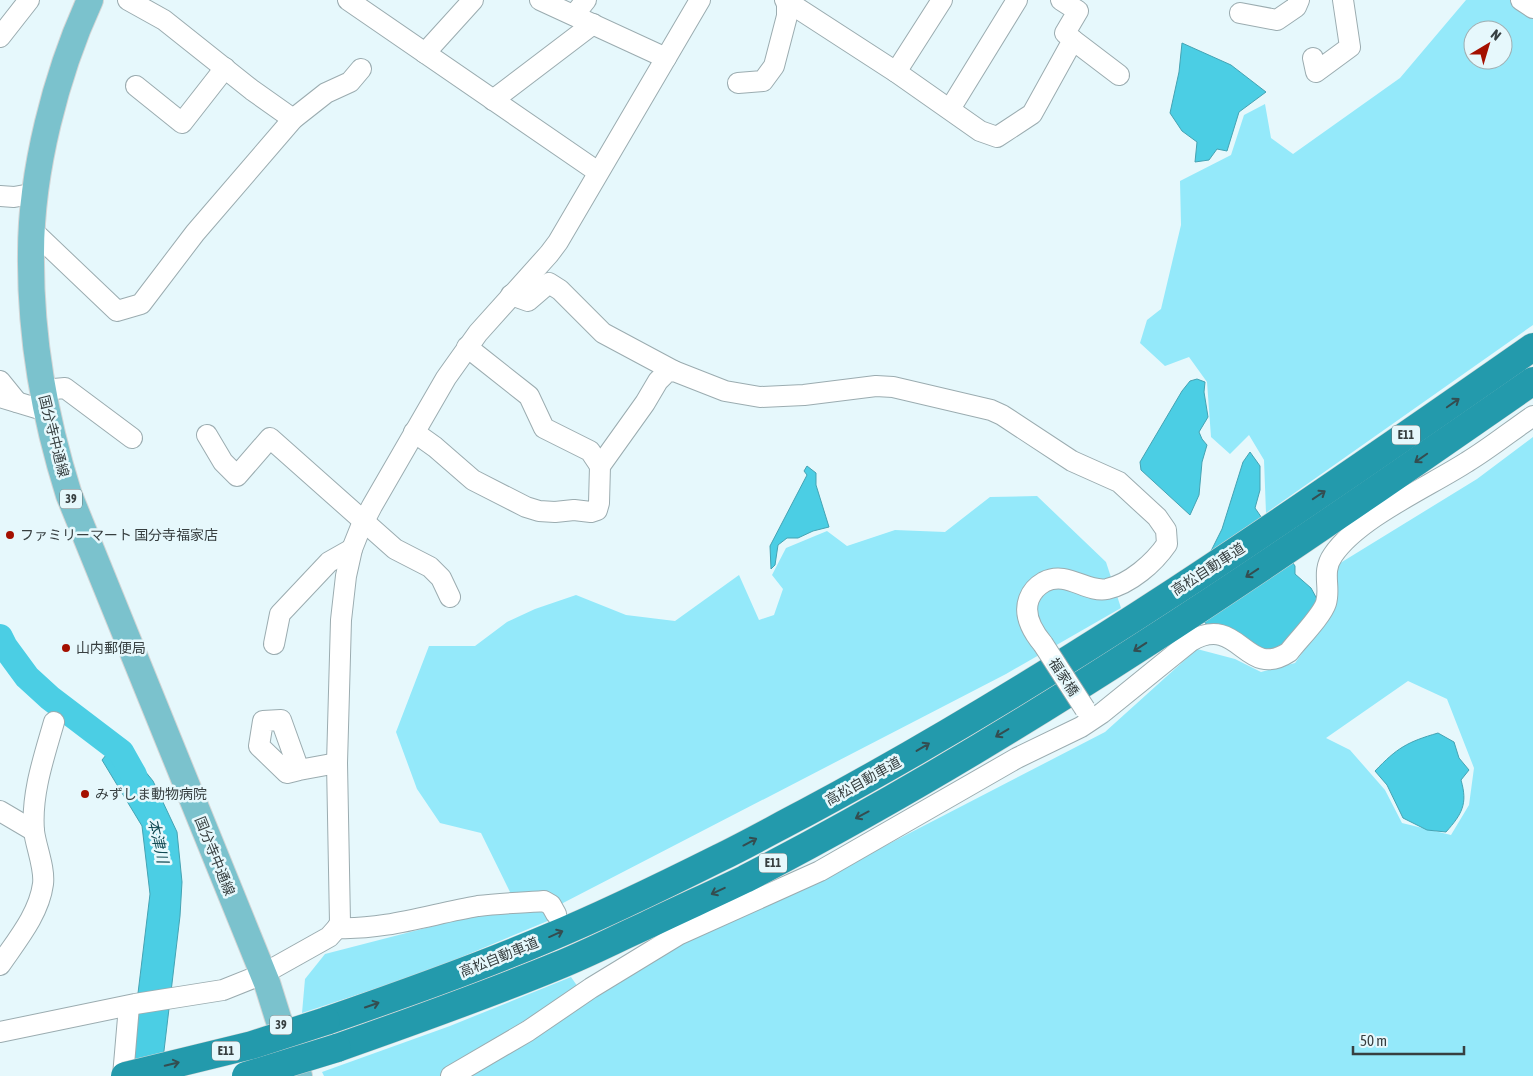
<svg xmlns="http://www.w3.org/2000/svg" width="1533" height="1076" font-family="'Asap Condensed','Noto Sans JP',sans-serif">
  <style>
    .green { fill: #94e9fa; fill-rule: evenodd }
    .water { fill: #4bcee4; stroke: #45a3b3 }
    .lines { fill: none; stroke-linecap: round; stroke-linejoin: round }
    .river { stroke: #4bcee4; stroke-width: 26 }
    .minor-casing { stroke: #9bacb0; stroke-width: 22 }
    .major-casing { stroke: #d3d5d5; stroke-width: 28 }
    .highway-casing { stroke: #d3d5d5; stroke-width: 29 }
    .minor { stroke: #fff; stroke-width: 20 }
    .major { stroke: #7bc2cd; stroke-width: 26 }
    .highway { stroke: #239aac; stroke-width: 28 }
    .minor-bridge-casing { stroke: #9bacb0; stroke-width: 22; stroke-linecap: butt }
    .highway-bridge-casing { stroke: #d3d5d5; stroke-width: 29; stroke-linecap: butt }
    .minor-bridge { stroke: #fff; stroke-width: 20 }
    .highway-bridge { stroke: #239aac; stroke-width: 28 }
    .oneway { stroke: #344d50 }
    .poi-dot { fill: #a41000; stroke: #e6f8fc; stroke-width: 2 }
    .labels { text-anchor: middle; stroke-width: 5; stroke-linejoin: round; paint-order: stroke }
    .shield { fill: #e6f8fc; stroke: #6c7678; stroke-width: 1 }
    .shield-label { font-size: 12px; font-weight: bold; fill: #373f40 }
    .street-label { font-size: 14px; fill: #373f40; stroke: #e6f8fc }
    .poi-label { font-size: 14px; fill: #373f40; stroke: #e6f8fc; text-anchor: start }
    .water-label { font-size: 15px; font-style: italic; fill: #114a53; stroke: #e6f8fc }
  </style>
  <rect width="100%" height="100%" fill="#e6f8fc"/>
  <!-- green -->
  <g class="green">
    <path d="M1466 0H1515L1533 15V325L1266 513 1264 460 1249 435 1230 454 1211 437 1207 382 1189 357 1165 366 1140 343 1147 320 1161 309 1181 225 1180 181 1231 155 1244 115 1265 104 1271 138 1293 154 1400 78ZM1473 30H1503V60H1473Z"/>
    <path d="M1533 437V1076H324L322 1072 450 1026 571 977 585 997 679 940 821 879 1105 732 1197 649 1235 659 1261 672 1295 663 1332 611 1337 565 1477 479ZM1408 681 1447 699 1474 768 1469 805 1451 835 1402 823 1385 790 1350 750 1326 738Z"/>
    <path d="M1037 496 1106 562 1121 608 1006 674 563 903 550 920 426 972 302 1013 305 979 325 954 507 907 510 892 481 833 440 823 417 789 396 732 429 646H475L507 622 535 609 576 595 626 615 675 621 739 575 759 620 774 615 783 589 772 575 786 548 827 531 847 546 895 530 945 532 990 497Z"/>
  </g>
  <!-- water -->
  <g class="water">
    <path d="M1182 43 1231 65 1266 92 1239 112 1227 151 1217 149 1209 160 1195 162 1197 142 1182 131 1170 113 1179 72Z"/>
    <path d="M1197 379 1205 382 1204 392 1208 417 1199 432 1202 439 1207 445 1202 462 1199 495 1190 515 1141 470 1140 462 1182 391 1190 381Z"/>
    <path d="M1250 452 1260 466V490L1255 508 1295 566V574L1311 588 1317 599 1314 613 1279 652 1268 656 1213 629 1204 622 1210 553 1222 529 1243 462Z"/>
    <path d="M807 466 816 473V485L829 527 813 531 798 538H787L778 545 775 565 771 569 770 546 807 475 804 471Z"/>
    <path d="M1438 733 1454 742 1459 758 1469 770 1461 780C1468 804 1462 814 1446 832L1427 830 1403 818 1387 785 1375 771C1397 748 1407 742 1438 733Z"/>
    <path d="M119 739 153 781 177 832 182 882 180 916 161 1076H128L150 894 142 826 102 760Z"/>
  </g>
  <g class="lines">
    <!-- river -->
    <path class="river" d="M0 637 5 647 27 677 50 698 121 752 134 775"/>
    <defs>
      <g id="minor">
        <path d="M128 0 164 20 252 90 293 119"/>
        <path d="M348 0 598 172"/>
        <path d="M540 0 666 58"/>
        <path d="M785 0 896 72 980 131 997 137 1032 114 1073 40 1065 33 1078 11 1061 0"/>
        <path d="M1521 0 1533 8"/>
        <path d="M1240 13 1277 20 1296 7 1299 0"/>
        <path d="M574 15 586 0"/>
        <path d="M0 37 29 0"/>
        <path d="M1073 40 1119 75"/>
        <path d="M425 53 473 0"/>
        <path d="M1313 58 1316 72 1350 47 1343 0"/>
        <path d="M896 72 942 0"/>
        <path d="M738 83 763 81 774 66 787 16V0"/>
        <path d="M136 86 182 123 225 68"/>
        <path d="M493 100 593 24"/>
        <path d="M950 109 1017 0"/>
        <path d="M0 196 14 197 36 193"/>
        <path d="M33 231 117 311 141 304 195 233 293 119 326 93 350 82 361 69"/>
        <path d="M511 295 528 301 549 283 560 290 603 333 674 371"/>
        <path d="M467 347 529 396 544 428 590 451 600 466"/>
        <path d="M0 381 17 402"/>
        <path d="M43 390 65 388 132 438"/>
        <path d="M0 397 46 411"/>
        <path d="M414 432 435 447 473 480 526 507 539 511 555 512 574 510 591 512 597 510 599 503 600 466 645 403 658 381 667 372 674 371 725 391 760 397 804 395 876 386 893 387 991 410 1002 415 1072 461 1119 482 1157 517 1166 530 1167 544C1154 563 1130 584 1107 589 1086 593 1067 570 1044 582 1037 586 1032 591 1029 599 1023 615 1033 632 1043 644"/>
        <path d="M207 435 223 462 237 476 270 438 395 549 430 567 441 578 450 597"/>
        <path d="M274 644 280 614 329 562 352 549"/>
        <path d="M299 770 287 773 259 746 263 721 281 720 299 770 337 763"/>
        <path d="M0 811 34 831"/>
        <path d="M337 928C386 930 431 914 478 906 500 903 522 903 544 901L551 905 556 914"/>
        <path d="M0 965C17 940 39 914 43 884 45 868 36 847 34 831 31 794 44 757 54 722"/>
        <path d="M0 1032 135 1004 223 990 263 974 329 937 337 928 340 923 337 763 341 620 346 576 352 549 360 529 372 506 446 378 478 333 549 254 558 242 700 0"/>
        <path d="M123 1076 129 1006"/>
        <path d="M451 1076 528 1031 591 988 678 935 820 871 1017 758 1081 727 1102 713 1191 641C1240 613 1245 681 1289 652 1298 640 1322 616 1326 603 1331 587 1321 572 1333 555 1358 518 1428 487 1467 462 1490 448 1511 431 1533 416"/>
      </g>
      <path id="major" d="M90 0C56 74 31 171 31 253 30 336 44 416 69 495L267 983 278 1018 299 1076"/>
      <g id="highway">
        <path d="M326 1021C401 995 475 969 548 938 606 914 663 886 719 858 748 844 776 828 805 813 1059 677 1297 512 1533 347"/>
        <path d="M337 1048C411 1022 484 996 557 966 587 954 616 939 645 926 678 910 712 895 745 879 1022 736 1278 558 1533 381"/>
      </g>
    </defs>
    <!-- minor casing -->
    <use href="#minor" class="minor-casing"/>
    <!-- major casing -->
    <use href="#major" class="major-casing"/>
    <!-- highway casing -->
    <use href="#highway" class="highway-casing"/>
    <!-- minor -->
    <use href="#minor" class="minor"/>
    <!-- major -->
    <use href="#major" class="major"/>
    <!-- highway -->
    <use href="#highway" class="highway"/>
    <defs>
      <path id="minor-bridge" d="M1043 644 1085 709"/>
      <g id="highway-bridge">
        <path d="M125 1076 252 1045 326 1021"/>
        <path d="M246 1076 337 1048"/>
      </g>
    </defs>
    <!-- minor-bridge casing -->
    <use href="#minor-bridge" class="minor-bridge-casing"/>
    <!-- highway-bridge casing -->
    <use href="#highway-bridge" class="highway-bridge-casing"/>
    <!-- minor-bridge -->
    <use href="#minor-bridge" class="minor-bridge"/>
    <!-- highway-bridge -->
    <use href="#highway-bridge" class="highway-bridge"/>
  </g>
  <!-- one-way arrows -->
  <defs><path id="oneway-shaft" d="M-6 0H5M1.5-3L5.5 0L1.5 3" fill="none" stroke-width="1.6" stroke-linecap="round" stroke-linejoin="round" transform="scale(1.25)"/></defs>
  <g class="oneway">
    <use href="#oneway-shaft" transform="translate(1453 403) rotate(-35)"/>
    <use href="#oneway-shaft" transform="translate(1421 458) rotate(145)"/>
    <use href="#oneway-shaft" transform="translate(1319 495) rotate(-34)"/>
    <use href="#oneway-shaft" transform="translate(1252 573) rotate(146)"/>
    <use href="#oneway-shaft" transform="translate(1140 647) rotate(147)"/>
    <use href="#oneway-shaft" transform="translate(1002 733) rotate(149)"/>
    <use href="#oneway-shaft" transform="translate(923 747) rotate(-31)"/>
    <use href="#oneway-shaft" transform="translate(862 815) rotate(152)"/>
    <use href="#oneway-shaft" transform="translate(750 842) rotate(-28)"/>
    <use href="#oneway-shaft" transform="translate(718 891) rotate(155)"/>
    <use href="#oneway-shaft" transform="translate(556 934) rotate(-24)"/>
    <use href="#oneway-shaft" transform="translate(372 1005) rotate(-19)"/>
    <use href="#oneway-shaft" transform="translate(172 1064) rotate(-14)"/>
  </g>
  <!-- markers -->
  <g class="poi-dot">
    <circle cx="10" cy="535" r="5"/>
    <circle cx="66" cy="648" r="5"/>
    <circle cx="85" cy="794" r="5"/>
  </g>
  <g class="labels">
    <!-- shield labels -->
    <g class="shield">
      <rect x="1392" y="425.5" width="28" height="19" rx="4"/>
      <rect x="60" y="489.5" width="22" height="19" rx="4"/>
      <rect x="759" y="853.5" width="28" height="19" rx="4"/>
      <rect x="270" y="1015.5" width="22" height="19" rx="4"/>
      <rect x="212" y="1041.5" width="28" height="19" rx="4"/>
    </g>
    <g class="shield-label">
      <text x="1406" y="439">E11</text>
      <text x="71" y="503">39</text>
      <text x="773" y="867">E11</text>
      <text x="281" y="1029">39</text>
      <text x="226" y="1055">E11</text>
    </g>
    <!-- street labels -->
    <g class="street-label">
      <text transform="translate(54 436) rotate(76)" y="5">国分寺中通線</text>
      <text transform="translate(1208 569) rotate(-33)" y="5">高松自動車道</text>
      <text transform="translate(1064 677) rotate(57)" y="5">福家橋</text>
      <text transform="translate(863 781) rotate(-29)" y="5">高松自動車道</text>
      <text transform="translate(215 856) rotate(68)" y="5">国分寺中通線</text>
      <text transform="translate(499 957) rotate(-22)" y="5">高松自動車道</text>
    </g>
    <!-- poi labels -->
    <g class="poi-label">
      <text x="20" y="540">ファミリーマート 国分寺福家店</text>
      <text x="76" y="653">山内郵便局</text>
      <text x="95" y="799">みずしま動物病院</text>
    </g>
    <!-- water labels -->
    <g class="water-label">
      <text transform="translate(158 841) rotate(77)" y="5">本津川</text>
    </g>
  </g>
  <!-- north arrow -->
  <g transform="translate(1488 45) rotate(38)"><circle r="24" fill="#e6f8fc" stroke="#a0aeb1"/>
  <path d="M0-4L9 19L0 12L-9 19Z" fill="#a41000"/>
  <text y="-8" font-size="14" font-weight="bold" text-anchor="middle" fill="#373f40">N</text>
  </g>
  <!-- scale -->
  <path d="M1353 1046v8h111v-8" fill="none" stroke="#373f40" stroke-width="2.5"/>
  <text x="1360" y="1046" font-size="15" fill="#373f40" stroke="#e6f8fc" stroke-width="4" paint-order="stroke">50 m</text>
</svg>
